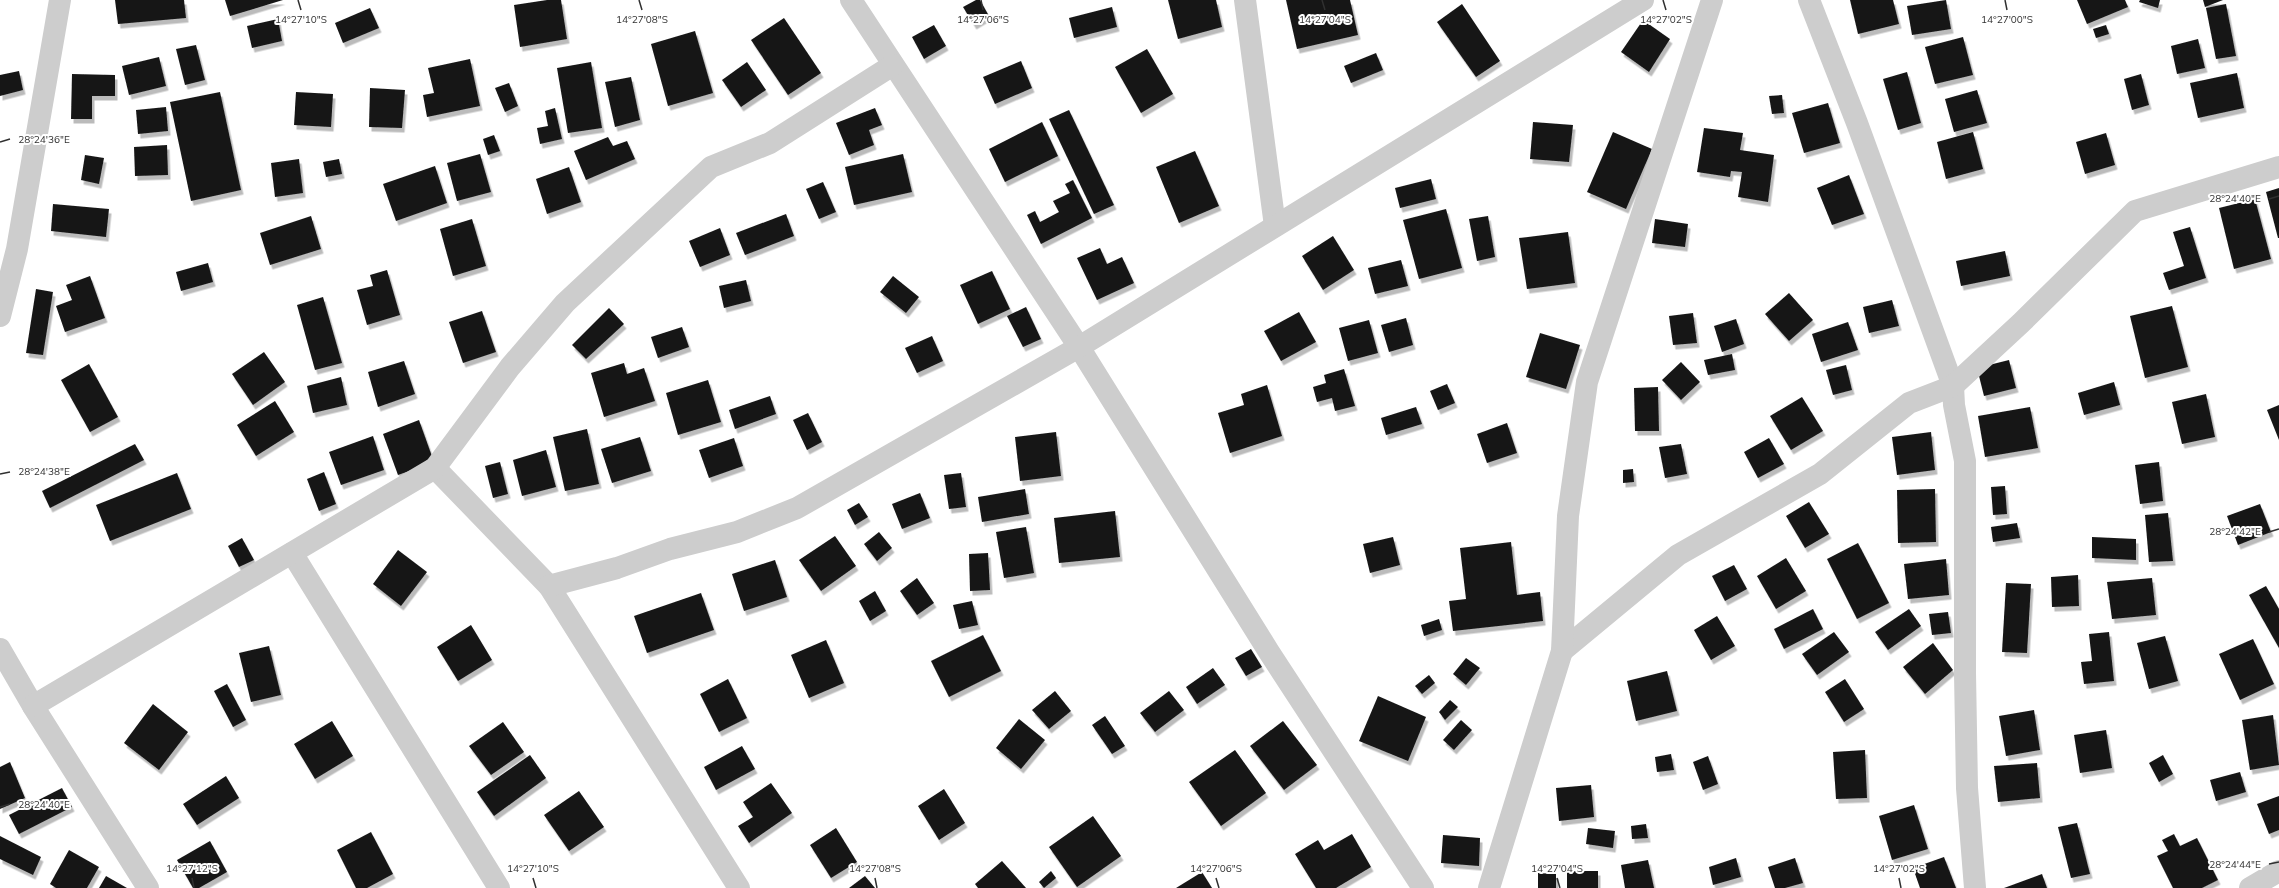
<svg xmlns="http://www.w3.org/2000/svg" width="2279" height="888" font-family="Mulish,sans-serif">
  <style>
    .building { fill: #171717; filter: url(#shadow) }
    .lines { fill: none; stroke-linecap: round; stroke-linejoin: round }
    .street { stroke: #cdcdcd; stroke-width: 22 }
    .ticks { fill: none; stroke: #303030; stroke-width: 1.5 }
    .ticks-label { font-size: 10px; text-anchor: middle; fill: #303030; stroke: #fff; stroke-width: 4; stroke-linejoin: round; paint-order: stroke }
  </style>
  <defs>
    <filter id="shadow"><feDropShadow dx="2.5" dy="4.5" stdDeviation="0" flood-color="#0004"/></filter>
  </defs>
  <rect width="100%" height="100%" fill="#fff"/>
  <!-- building -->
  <g class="building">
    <path d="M115 0H184L186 18 118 24Z"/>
    <path d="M225 0H283L230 16Z"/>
    <path d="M547 0H561L567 39 520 47 514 5Z"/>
    <path d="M976 0H980L989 16 974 25 963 7Z"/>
    <path d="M1168 0H1216L1222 27 1178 39Z"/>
    <path d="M1286 0H1350L1358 35 1297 49Z"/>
    <path d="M1850 0H1893L1899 24 1858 34Z"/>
    <path d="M1946 0 1951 29 1912 35 1907 6Z"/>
    <path d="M2077 0H2125L2128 7 2087 24Z"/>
    <path d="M2140 0H2160L2158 8 2139 2Z"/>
    <path d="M2203 0H2223L2205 7Z"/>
    <path d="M1462 4 1500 61 1476 77 1437 22Z"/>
    <path d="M2226 4 2236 56 2216 59 2206 8Z"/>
    <path d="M1112 7 1117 27 1074 38 1069 18Z"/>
    <path d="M370 8 379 28 343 43 335 23Z"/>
    <path d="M784 18 821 73 788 95 751 40Z"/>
    <path d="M278 19 282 41 252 48 247 26Z"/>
    <path d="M1643 20 1670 39 1649 72 1621 52Z"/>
    <path d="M934 25 946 46 924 59 912 37Z"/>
    <path d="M2106 25 2109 34 2096 38 2093 29Z"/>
    <path d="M695 31 713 93 668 106 651 44Z"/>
    <path d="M1963 37 1973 75 1935 84 1925 47Z"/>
    <path d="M2198 39 2205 68 2177 74 2171 46Z"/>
    <path d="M196 45 205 80 185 85 176 49Z"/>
    <path d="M1147 49 1173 94 1141 113 1115 67Z"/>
    <path d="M1376 53 1383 70 1351 83 1344 66Z"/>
    <path d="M159 57 166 86 129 95 122 66Z"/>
    <path d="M470 59 480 106 427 117 423 95 434 93 428 68Z"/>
    <path d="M1021 61 1032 88 995 104 983 77Z"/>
    <path d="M591 62 602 128 568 133 557 68Z"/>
    <path d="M747 62 766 90 741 107 722 80Z"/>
    <path d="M19 71 23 90 0 96V75Z"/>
    <path d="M1907 72 1921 123 1898 130 1883 79Z"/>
    <path d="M2237 73 2244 108 2198 118 2190 83Z"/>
    <path d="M72 74 115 75V96H92V119H71Z"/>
    <path d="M2141 74 2149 105 2132 110 2124 79Z"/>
    <path d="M631 77 640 120 615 127 605 82Z"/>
    <path d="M509 83 518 106 505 112 495 88Z"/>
    <path d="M370 88 405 90 402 128 369 127Z"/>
    <path d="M1977 90 1987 123 1954 132 1945 99Z"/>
    <path d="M220 92 241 190 191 201 170 102Z"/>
    <path d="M296 92 333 94 331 127 294 125Z"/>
    <path d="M1782 95 1784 113 1772 114 1769 96Z"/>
    <path d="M1828 103 1840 143 1804 153 1792 113Z"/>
    <path d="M166 107 168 131 138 134 136 110Z"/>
    <path d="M555 108 562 139 540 144 537 128 548 126 545 111Z"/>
    <path d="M875 108 882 125 869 130 874 145 849 155 836 123Z"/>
    <path d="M1069 110 1114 205 1094 214 1049 119Z"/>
    <path d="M1042 122 1058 156 1005 182 989 149Z"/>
    <path d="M1533 122 1573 125 1569 162 1530 159Z"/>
    <path d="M1704 128 1743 133 1740 150 1774 155 1768 202 1738 197 1742 172 1731 171 1730 177 1697 172Z"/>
    <path d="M1613 132 1652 149 1626 209 1587 192Z"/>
    <path d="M1973 132 1983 169 1946 179 1937 142Z"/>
    <path d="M2106 133 2115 165 2085 174 2076 142Z"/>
    <path d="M494 135 500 151 488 155 483 139Z"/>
    <path d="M608 137 613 146 627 141 635 159 586 180 574 151Z"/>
    <path d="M167 145 168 175 135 176 134 147Z"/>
    <path d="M1195 151 1219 206 1179 223 1156 167Z"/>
    <path d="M480 154 491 192 457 201 447 163Z"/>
    <path d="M903 154 912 192 854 205 845 167Z"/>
    <path d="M85 155 104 158 99 184 81 180Z"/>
    <path d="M299 159 303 193 275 197 271 163Z"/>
    <path d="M339 159 342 174 326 177 323 162Z"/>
    <path d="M435 166 447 203 396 221 383 184Z"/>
    <path d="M569 167 581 202 547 214 536 179Z"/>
    <path d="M1849 175 1864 214 1832 225 1817 188Z"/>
    <path d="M1431 179 1436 199 1400 208 1395 188Z"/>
    <path d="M1073 180 1092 218 1041 244 1027 215 1035 211 1040 222 1059 212 1053 201 1070 193 1065 184Z"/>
    <path d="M823 182 836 212 819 219 806 189Z"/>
    <path d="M2279 188V238H2278L2266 192Z"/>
    <path d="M2255 199 2271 259 2234 269 2219 208Z"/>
    <path d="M53 204 109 209 106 237 51 231Z"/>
    <path d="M1446 209 1462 268 1419 279 1403 220Z"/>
    <path d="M786 214 794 236 745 255 736 233Z"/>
    <path d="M311 216 321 249 270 265 260 233Z"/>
    <path d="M1488 216 1495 257 1477 261 1469 219Z"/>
    <path d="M472 219 486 266 453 276 440 229Z"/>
    <path d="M1655 219 1688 224 1685 247 1652 243Z"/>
    <path d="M2190 227 2206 278 2169 290 2163 273 2184 266 2173 232Z"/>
    <path d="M720 228 730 255 700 267 689 241Z"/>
    <path d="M1568 232 1575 283 1527 289 1519 238Z"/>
    <path d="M1333 236 1354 270 1323 290 1302 256Z"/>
    <path d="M1100 248 1107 264 1122 257 1134 283 1097 300 1077 258Z"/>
    <path d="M2005 251 2010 276 1961 286 1956 261Z"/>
    <path d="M1401 260 1408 286 1375 294 1368 268Z"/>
    <path d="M208 263 213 282 181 291 176 272Z"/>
    <path d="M387 270 400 315 367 325 357 290 373 286 370 275Z"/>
    <path d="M992 271 1010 309 978 324 960 285Z"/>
    <path d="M90 276 105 318 65 332 56 306 72 300 66 285Z"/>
    <path d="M893 276 919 297 906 313 880 292Z"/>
    <path d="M746 280 751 301 724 308 719 286Z"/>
    <path d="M36 289 53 292 43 355 26 353Z"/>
    <path d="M1789 293 1813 320 1789 341 1765 314Z"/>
    <path d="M323 297 342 363 315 370 297 305Z"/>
    <path d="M1892 300 1899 326 1869 333 1863 307Z"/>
    <path d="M2172 306 2188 367 2145 378 2130 316Z"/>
    <path d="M1026 307 1041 339 1023 347 1007 316Z"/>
    <path d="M609 308 624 324 586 359 572 345Z"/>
    <path d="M482 311 496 352 463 363 449 322Z"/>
    <path d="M1299 312 1316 342 1281 361 1264 331Z"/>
    <path d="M1693 313 1697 343 1673 345 1669 316Z"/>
    <path d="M1406 318 1413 345 1389 352 1381 325Z"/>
    <path d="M1736 319 1744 344 1722 352 1714 326Z"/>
    <path d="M1369 320 1378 353 1348 361 1339 328Z"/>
    <path d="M1848 322 1858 350 1821 362 1812 334Z"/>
    <path d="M682 327 689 347 658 358 651 337Z"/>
    <path d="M1540 333 1580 345 1566 389 1526 377Z"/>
    <path d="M932 336 943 361 917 373 905 348Z"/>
    <path d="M264 352 285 382 253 405 232 374Z"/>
    <path d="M1732 354 1735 370 1708 375 1704 360Z"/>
    <path d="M2009 360 2016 388 1984 396 1977 368Z"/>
    <path d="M404 361 415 394 378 407 368 372Z"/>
    <path d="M1681 362 1700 382 1681 400 1662 380Z"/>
    <path d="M624 363 627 374 644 368 655 401 604 417 591 373Z"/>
    <path d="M89 364 118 417 90 432 61 380Z"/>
    <path d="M1846 365 1852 390 1833 395 1826 370Z"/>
    <path d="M1344 369 1355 406 1335 411 1332 398 1317 402 1313 387 1326 383 1324 375Z"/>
    <path d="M341 377 347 405 313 413 307 386Z"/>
    <path d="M708 380 721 422 678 435 666 393Z"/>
    <path d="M2114 382 2120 405 2084 415 2078 393Z"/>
    <path d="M1447 384 1455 403 1438 410 1430 391Z"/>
    <path d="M1267 385 1282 436 1230 453 1218 413 1244 405 1241 394Z"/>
    <path d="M1658 387 1659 431H1635L1634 388Z"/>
    <path d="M2206 394 2215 437 2182 444 2172 402Z"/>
    <path d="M770 396 776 414 735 429 729 410Z"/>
    <path d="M1802 397 1823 431 1791 450 1770 416Z"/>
    <path d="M275 401 294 432 256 456 237 425Z"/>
    <path d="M2279 405V440L2267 410Z"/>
    <path d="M1416 407 1422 424 1386 435 1381 418Z"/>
    <path d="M2030 407 2038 448 1985 457 1978 416Z"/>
    <path d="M808 413 822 442 807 450 793 420Z"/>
    <path d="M419 420 434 462 398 475 383 434Z"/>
    <path d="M1507 423 1517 453 1487 463 1477 434Z"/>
    <path d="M587 429 599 484 565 491 553 437Z"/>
    <path d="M1056 432 1061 476 1020 481 1015 437Z"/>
    <path d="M1931 432 1935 470 1897 475 1892 437Z"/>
    <path d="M373 436 384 470 341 485 329 452Z"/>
    <path d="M640 437 651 471 612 483 601 449Z"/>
    <path d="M734 438 743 466 709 478 699 450Z"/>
    <path d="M1769 438 1784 464 1758 478 1744 452Z"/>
    <path d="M135 444 144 460 50 508 42 491Z"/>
    <path d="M1681 444 1687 474 1665 478 1659 447Z"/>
    <path d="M546 450 556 487 522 496 513 460Z"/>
    <path d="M500 462 508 494 493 498 485 466Z"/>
    <path d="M2159 462 2163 501 2140 504 2135 465Z"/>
    <path d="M1633 469 1634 482 1623 483V470Z"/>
    <path d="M324 472 336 504 319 511 307 479Z"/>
    <path d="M177 473 191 509 110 541 96 505Z"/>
    <path d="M961 473 966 507 949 509 944 475Z"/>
    <path d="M2005 486 2007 514 1993 515 1991 487Z"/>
    <path d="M1025 489 1029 514 982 522 978 497Z"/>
    <path d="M1935 489 1936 542 1898 543 1897 490Z"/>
    <path d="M920 493 930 518 902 529 892 504Z"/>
    <path d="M1809 502 1829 534 1805 548 1786 516Z"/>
    <path d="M859 503 868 517 855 525 847 510Z"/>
    <path d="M2260 504 2271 532 2238 545 2227 516Z"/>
    <path d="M1115 511 1120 557 1059 563 1054 518Z"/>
    <path d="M2168 513 2173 561 2149 562 2145 515Z"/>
    <path d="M2017 523 2020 538 1993 542 1991 527Z"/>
    <path d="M1026 527 1034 573 1004 578 996 532Z"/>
    <path d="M879 532 892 548 877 561 864 544Z"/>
    <path d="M835 536 856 566 821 591 799 560Z"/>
    <path d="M1393 537 1400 565 1370 573 1363 544Z"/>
    <path d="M2092 537 2136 539V560L2092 558Z"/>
    <path d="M242 538 254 560 239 567 228 546Z"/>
    <path d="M1511 542 1517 595 1540 592 1543 621 1453 631 1449 601 1466 599 1460 548Z"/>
    <path d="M1858 543 1889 603 1857 619 1827 559Z"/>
    <path d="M398 550 427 572 401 606 373 584Z"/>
    <path d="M988 553 990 590 970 591 969 554Z"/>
    <path d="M1786 558 1806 591 1776 609 1757 576Z"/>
    <path d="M1946 559 1949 595 1908 599 1904 564Z"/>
    <path d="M775 560 787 597 744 611 732 574Z"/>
    <path d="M1734 565 1747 589 1725 601 1712 576Z"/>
    <path d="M2078 575 2079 606 2052 607 2051 577Z"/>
    <path d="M917 578 934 603 917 615 900 591Z"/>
    <path d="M2152 578 2156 615 2112 619 2107 582Z"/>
    <path d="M2006 583 2031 584 2027 653 2002 652Z"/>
    <path d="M2266 586 2279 609V648L2249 595Z"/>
    <path d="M875 591 886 611 870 621 859 601Z"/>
    <path d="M701 593 714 630 647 653 634 616Z"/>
    <path d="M972 601 978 625 959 629 953 605Z"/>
    <path d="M1813 609 1823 629 1784 649 1774 629Z"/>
    <path d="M1909 609 1921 626 1888 650 1875 632Z"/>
    <path d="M1948 612 1951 633 1932 635 1929 614Z"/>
    <path d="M1717 616 1735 646 1711 660 1694 630Z"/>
    <path d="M1439 619 1442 630 1424 636 1421 625Z"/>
    <path d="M471 625 492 660 458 681 437 647Z"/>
    <path d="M1834 632 1849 652 1817 675 1802 654Z"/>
    <path d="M2109 632 2114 681 2084 684 2081 662 2092 661 2089 634Z"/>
    <path d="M983 635 1001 671 949 697 931 661Z"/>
    <path d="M2165 636 2178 681 2149 689 2137 643Z"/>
    <path d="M2253 639 2274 684 2240 700 2219 654Z"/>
    <path d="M826 640 844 683 809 698 791 655Z"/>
    <path d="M1933 643 1953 670 1925 694 1903 667Z"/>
    <path d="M269 646 281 695 251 702 239 653Z"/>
    <path d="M1251 649 1262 667 1246 676 1235 658Z"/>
    <path d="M1466 658 1480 668 1466 685 1453 674Z"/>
    <path d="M1213 668 1225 685 1197 704 1186 687Z"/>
    <path d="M1667 671 1677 711 1636 721 1627 681Z"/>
    <path d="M1429 675 1435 683 1422 694 1415 686Z"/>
    <path d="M728 679 747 718 719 732 700 694Z"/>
    <path d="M1845 679 1864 709 1844 722 1825 692Z"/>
    <path d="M227 684 246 720 233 727 214 691Z"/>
    <path d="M1055 691 1071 711 1049 729 1032 710Z"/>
    <path d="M1169 691 1184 710 1155 732 1140 713Z"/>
    <path d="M1378 696 1426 717 1408 761 1359 741Z"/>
    <path d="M1450 700 1458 707 1445 720 1439 712Z"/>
    <path d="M153 704 188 732 159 770 124 743Z"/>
    <path d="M2034 710 2040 750 2006 756 1999 716Z"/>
    <path d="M2273 715 2279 765 2250 770 2242 720Z"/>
    <path d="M1105 716 1125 746 1112 754 1092 725Z"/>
    <path d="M1019 719 1045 740 1021 769 996 748Z"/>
    <path d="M1461 720 1472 730 1454 750 1443 740Z"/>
    <path d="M332 721 353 756 315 779 294 744Z"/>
    <path d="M1283 721 1317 765 1284 790 1250 746Z"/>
    <path d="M503 722 524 752 491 775 469 746Z"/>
    <path d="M2106 730 2112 768 2080 773 2074 735Z"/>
    <path d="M742 746 755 769 716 790 704 767Z"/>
    <path d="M1235 750 1266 793 1221 826 1189 782Z"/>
    <path d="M1865 750 1867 798 1836 799 1833 752Z"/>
    <path d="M1671 754 1674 770 1657 772 1655 757Z"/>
    <path d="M530 755 546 778 494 816 477 792Z"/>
    <path d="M2163 755 2173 774 2159 782 2149 763Z"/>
    <path d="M1708 756 1718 784 1703 790 1693 762Z"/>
    <path d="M10 762 25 798 0 809V767Z"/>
    <path d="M2037 763 2040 798 1998 802 1994 766Z"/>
    <path d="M2240 772 2246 792 2216 801 2210 780Z"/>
    <path d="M226 776 239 798 197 825 183 804Z"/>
    <path d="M771 783 792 813 749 843 738 826 753 817 743 802Z"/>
    <path d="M1591 785 1594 817 1559 821 1556 788Z"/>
    <path d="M62 788 72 807 19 834 9 815Z"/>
    <path d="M944 789 965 823 939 840 918 806Z"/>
    <path d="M579 791 604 827 569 851 544 815Z"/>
    <path d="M2279 796V830L2269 834 2257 804Z"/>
    <path d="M1914 805 1928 849 1892 860 1879 816Z"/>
    <path d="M1093 816 1121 856 1077 887 1049 847Z"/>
    <path d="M2077 823 2090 874 2071 878 2058 827Z"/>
    <path d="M1646 824 1648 838 1632 839 1631 826Z"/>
    <path d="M836 828 857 862 831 878 810 845Z"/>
    <path d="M1588 828 1615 831 1613 848 1586 844Z"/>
    <path d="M371 832 393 874 367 888H356L337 850Z"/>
    <path d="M1352 834 1371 867 1336 888H1316L1295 854 1318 840 1324 850Z"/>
    <path d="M2174 834 2180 846 2197 838 2218 880 2202 888H2173L2157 856 2168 851 2162 840Z"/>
    <path d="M1443 835 1480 838 1479 866 1441 863Z"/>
    <path d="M0 836 41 857 33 875 0 859Z"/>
    <path d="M210 841 227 872 199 888H193L177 860Z"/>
    <path d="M69 850 99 867 87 888H56L50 884Z"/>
    <path d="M1944 857 1956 888H1920L1913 868Z"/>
    <path d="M1736 858 1741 877 1713 885 1709 867Z"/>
    <path d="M1795 858 1803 883 1785 888H1775L1768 867Z"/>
    <path d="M1648 860 1654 888H1625L1621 865Z"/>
    <path d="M1002 861 1026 888H978L975 884Z"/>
    <path d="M1051 871 1056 878 1044 888 1039 882Z"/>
    <rect x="1567" y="871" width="31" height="17"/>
    <path d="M1202 872 1212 888H1176Z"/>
    <path d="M1538 873 1556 874V888H1538Z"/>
    <path d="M2042 874 2047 888H2004Z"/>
    <path d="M106 876 127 888H99Z"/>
    <path d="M865 876 875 888H849Z"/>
  </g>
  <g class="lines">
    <!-- street -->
    <g class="street">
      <path d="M851 0 1079 347 1269 652 1423 888"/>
      <path d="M1245 0 1275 226"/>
      <path d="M1809 0 1857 123 1953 386 1954 405 1965 461V673L1967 788 1975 888"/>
      <path d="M0 316 17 249 60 0"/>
      <path d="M435 468 549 586 739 888"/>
      <path d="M292 553 499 888"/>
      <path d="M549 586 617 568 670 549 737 532 797 508 1079 347 1643 0"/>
      <path d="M0 649 33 706 148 888"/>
      <path d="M1562 651 1678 555 1820 474 1909 403 1953 386 2021 323 2135 211 2279 167"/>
      <path d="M33 706 435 468 510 367 565 303 711 167 770 143 893 65"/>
      <path d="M1489 888 1562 651 1568 516 1587 382 1712 0"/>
      <path d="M2250 888 2279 871"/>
    </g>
  </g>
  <!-- ticks -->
  <path class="ticks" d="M298 0 301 10M639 0 642 10M981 0 983 10M1322 0 1325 10M1663 0 1666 10M2005 0 2007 10M0 142 10 139M2269 199 2279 196M0 474 10 472M2269 532 2279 529M0 807 10 804M2269 864 2279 862M192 878 194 888M533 878 536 888M875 878 877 888M1216 878 1219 888M1557 878 1560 888M1899 878 1901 888"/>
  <g class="ticks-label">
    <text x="301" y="23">14°27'10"S</text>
    <text x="642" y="23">14°27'08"S</text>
    <text x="983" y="23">14°27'06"S</text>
    <text x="1325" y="23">14°27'04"S</text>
    <text x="1666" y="23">14°27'02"S</text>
    <text x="2007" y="23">14°27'00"S</text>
    <text x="44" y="143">28°24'36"E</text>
    <text x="2235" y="202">28°24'40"E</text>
    <text x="44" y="475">28°24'38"E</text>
    <text x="2235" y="535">28°24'42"E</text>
    <text x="44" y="808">28°24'40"E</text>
    <text x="2235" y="868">28°24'44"E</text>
    <text x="192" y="872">14°27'12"S</text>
    <text x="533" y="872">14°27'10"S</text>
    <text x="875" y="872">14°27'08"S</text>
    <text x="1216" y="872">14°27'06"S</text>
    <text x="1557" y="872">14°27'04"S</text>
    <text x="1899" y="872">14°27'02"S</text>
  </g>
</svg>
